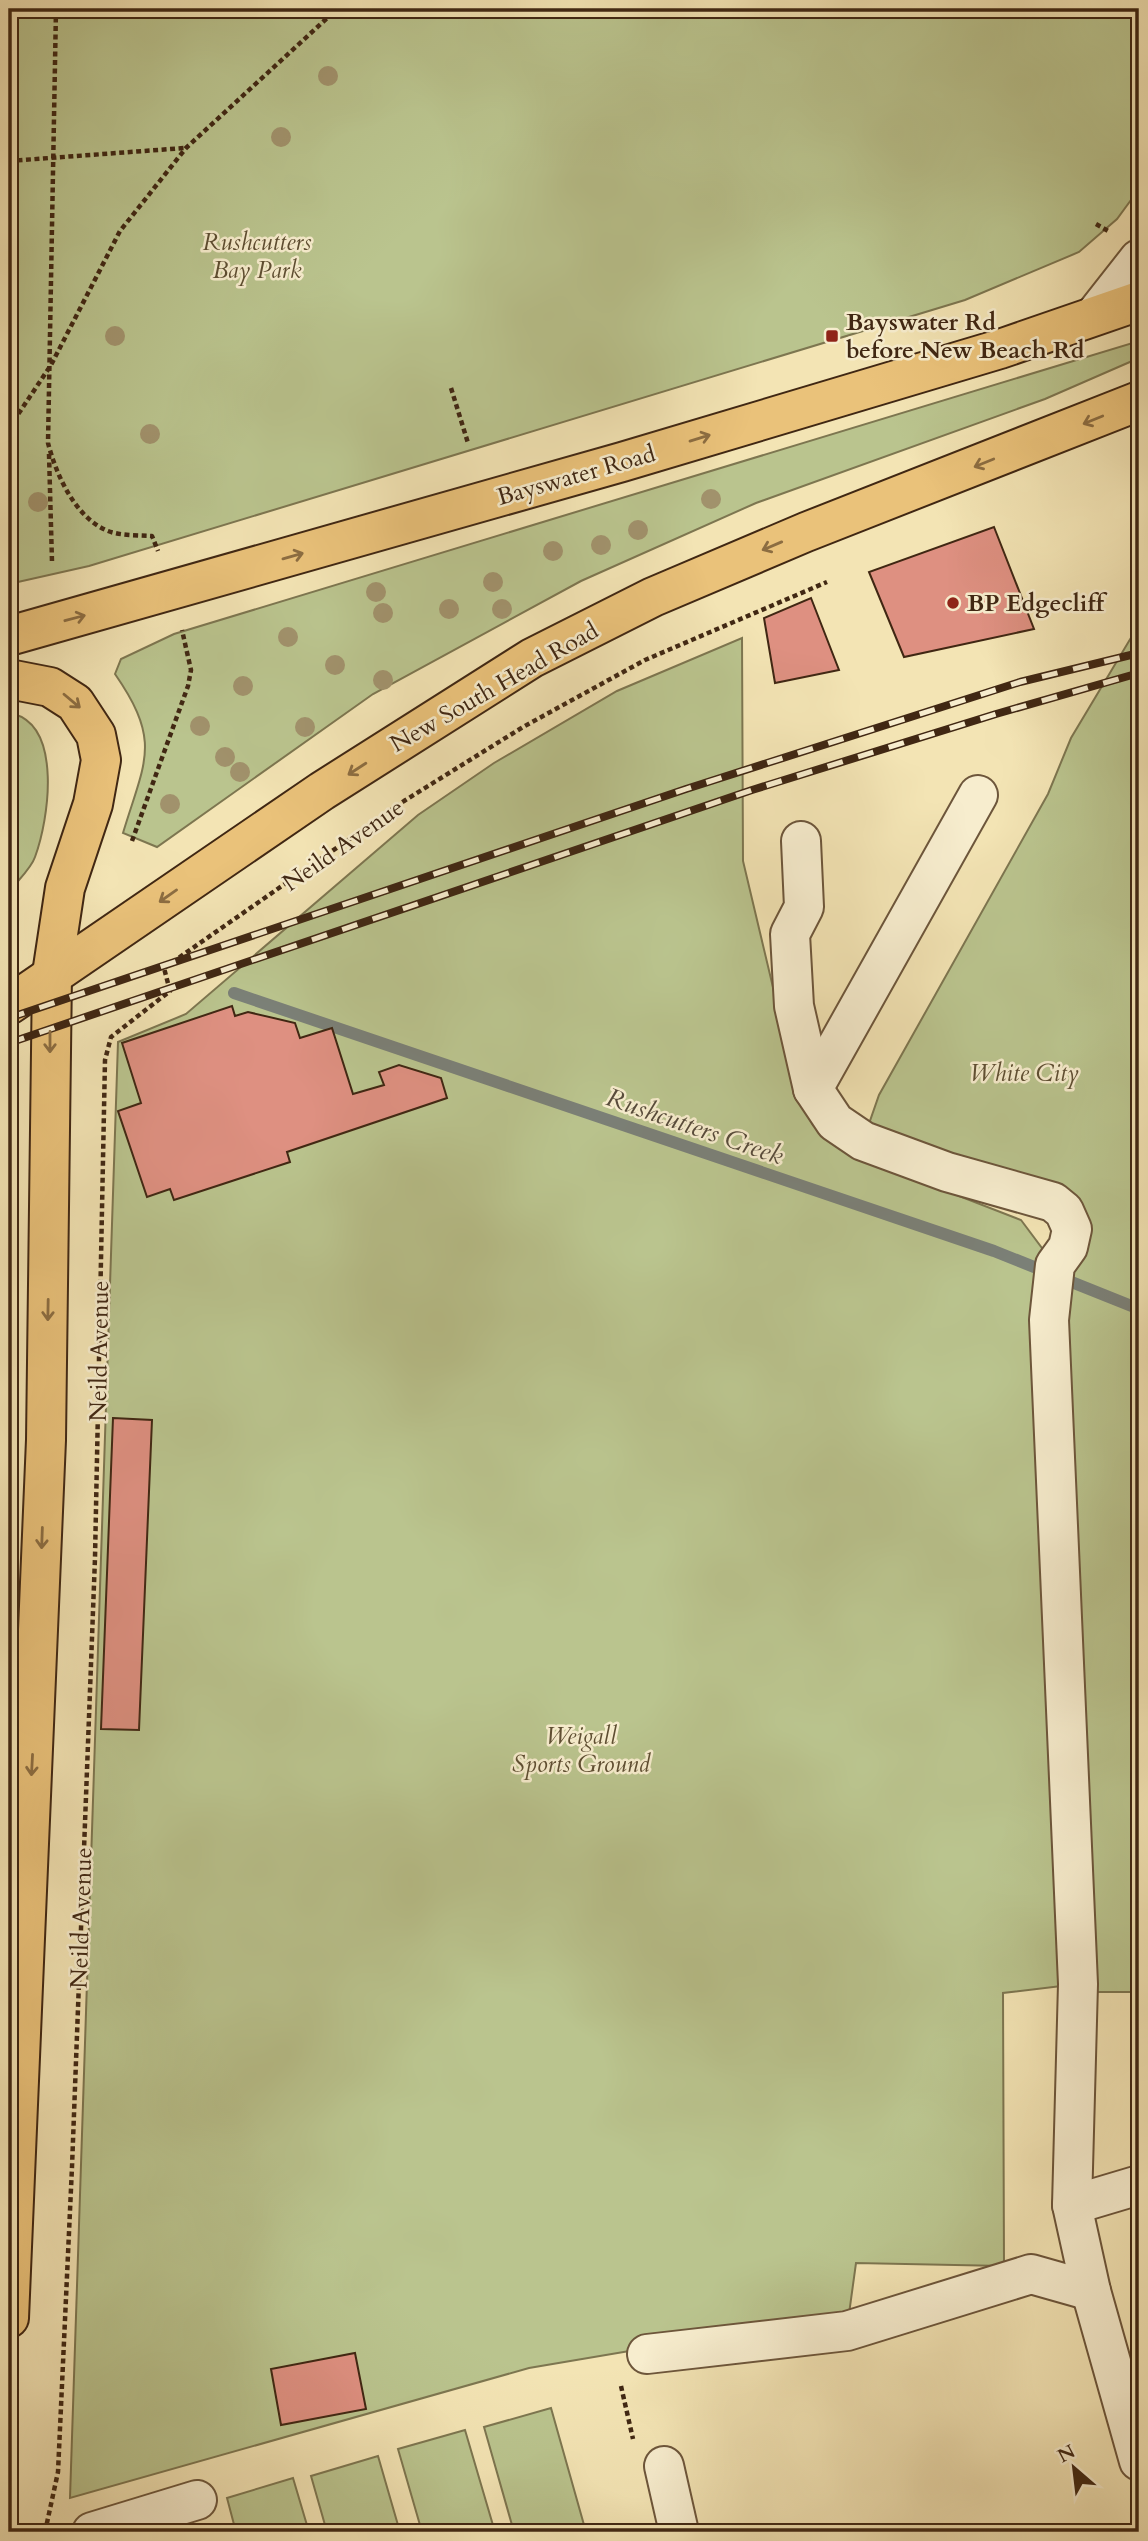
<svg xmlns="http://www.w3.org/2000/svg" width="1148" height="2541" font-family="Cardo,serif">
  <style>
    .green { fill: #bac48e; stroke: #7d7650; stroke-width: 2 }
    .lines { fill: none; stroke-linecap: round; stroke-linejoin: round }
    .stream { stroke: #7b8077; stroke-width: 12 }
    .building { fill: #de9081; stroke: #402713; stroke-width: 2 }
    .minor-casing { stroke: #6d563b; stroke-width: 42 }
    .major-casing { stroke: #402713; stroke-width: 42 }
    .path { stroke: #402713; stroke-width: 4.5; stroke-dasharray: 5 3.5; stroke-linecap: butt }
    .minor { stroke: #f7edce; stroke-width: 38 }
    .major { stroke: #eac27a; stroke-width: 38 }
    .rail-casing { stroke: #402713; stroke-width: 8 }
    .rail { stroke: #f7edce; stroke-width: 5; stroke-dasharray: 16; stroke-linecap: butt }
    .tree { fill: #a1926c }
    .oneway { stroke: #8c6d41 }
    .poi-dot { fill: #8f2418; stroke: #f7edce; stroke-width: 2.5 }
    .labels { text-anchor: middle; stroke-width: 5; stroke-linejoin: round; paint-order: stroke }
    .park-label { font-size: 24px; font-style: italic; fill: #5e4e32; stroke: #f7edce }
    .poi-label { font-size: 24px; font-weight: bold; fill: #402713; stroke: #f7edce; text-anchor: start }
    .street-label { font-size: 24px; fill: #402713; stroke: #f7edce }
    .water-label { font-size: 26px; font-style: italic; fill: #584c3c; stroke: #f7edce }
  </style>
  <rect width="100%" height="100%" fill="#f3e4b4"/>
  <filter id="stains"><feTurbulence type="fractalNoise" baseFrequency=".00286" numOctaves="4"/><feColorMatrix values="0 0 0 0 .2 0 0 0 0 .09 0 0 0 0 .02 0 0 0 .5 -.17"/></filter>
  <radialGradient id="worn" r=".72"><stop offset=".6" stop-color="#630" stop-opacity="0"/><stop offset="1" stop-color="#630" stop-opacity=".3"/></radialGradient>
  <!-- green -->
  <g class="green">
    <path d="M9 9H1139V189L1117 219 1079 252 965 300 89 566 9 584Z"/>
    <path d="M1139 341V358L1045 399 756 503 581 581 373 694 157 847 123 833C145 760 162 742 115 674L121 659 174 634Z"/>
    <path d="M1139 634V1992H1096L1078 1984 1003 1993 1004 2266 856 2263 849 2314 529 2368 70 2498 118 1042 186 1014 418 815 494 763 617 691 742 638 743 861 800 1101 813 1125 843 1151 1021 1220 1054 1264 1072 1229 863 1141 879 1095 1048 794 1071 738 1132 636Z"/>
    <path d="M14 714C62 728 49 819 35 857 31 869 17 881 9 892Z"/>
    <path d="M551 2408 586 2532H514L484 2427Z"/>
    <path d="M465 2430 495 2532H422L398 2449Z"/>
    <path d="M378 2456 400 2532H327L311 2476Z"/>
    <path d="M293 2478 309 2532H236L227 2498Z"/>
  </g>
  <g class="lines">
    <!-- stream -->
    <path class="stream" d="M234 993 994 1251 1139 1309"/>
  </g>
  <!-- building -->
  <g class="building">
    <path d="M994 527 1034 629 904 657 869 572Z"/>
    <path d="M811 598 839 670 775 683 764 618Z"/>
    <path d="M232 1006 235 1016 248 1012 295 1023 300 1038 332 1028 353 1094 384 1085 379 1072 399 1065 441 1078 447 1098 287 1152 290 1162 174 1200 170 1189 147 1197 118 1111 141 1103 122 1043Z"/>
    <path d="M113 1418 152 1420 139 1730 101 1729Z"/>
    <path d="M355 2353 366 2409 281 2425 271 2369Z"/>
  </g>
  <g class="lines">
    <defs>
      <g id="minor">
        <path d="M1095 315 1139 259"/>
        <path d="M801 841 804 907 790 934 794 1006 813 1089 835 1122 863 1141 947 1172 1053 1202 1064 1211 1072 1229 1068 1247 1055 1265 1049 1320 1078 1984 1072 2205 1091 2291 1139 2461"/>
        <path d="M813 1089 978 795"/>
        <path d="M1072 2205 1139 2185"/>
        <path d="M647 2354 847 2331 1031 2274 1091 2291"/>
        <path d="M664 2466 679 2532"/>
        <path d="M92 2532 197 2500"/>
      </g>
      <g id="major">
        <path d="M9 636 622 462 1000 349 1139 301"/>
        <path d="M9 679 50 687 75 703 96 735 101 760 93 804 65 888 52 974 46 1440 9 2318"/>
        <path d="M9 1005 322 791 532 658 653 597 806 532 1139 401"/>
      </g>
    </defs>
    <!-- minor casing -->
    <use href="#minor" class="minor-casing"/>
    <!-- major casing -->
    <use href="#major" class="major-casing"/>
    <!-- path -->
    <g class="path">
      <path d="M56 9 48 443C56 474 75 518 108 531 121 536 138 535 152 536L158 551"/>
      <path d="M9 161 185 148"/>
      <path d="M1096 224 1110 232"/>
      <path d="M451 388 468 443"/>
      <path d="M9 428 51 365 120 231 186 148 337 9"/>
      <path d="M49 454 52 562"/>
      <path d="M132 841 188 686 191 670 182 630"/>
      <path d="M621 2386 633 2439"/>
      <path d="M45 2532 58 2472 72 2167 95 1558 105 1060 111 1037 170 991 164 968 404 801 523 727 645 660 827 582"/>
    </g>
    <!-- minor -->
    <use href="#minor" class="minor"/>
    <!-- major -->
    <use href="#major" class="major"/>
    <defs>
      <g id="rail">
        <path d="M9 1018 686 789 1020 682 1139 653"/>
        <path d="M9 1043 752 790 996 714 1139 673"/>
      </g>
    </defs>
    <!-- rail casing -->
    <use href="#rail" class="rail-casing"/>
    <!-- rail -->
    <use href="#rail" class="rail"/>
  </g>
  <!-- trees -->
  <g class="tree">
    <circle cx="328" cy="76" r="10"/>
    <circle cx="281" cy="137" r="10"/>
    <circle cx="115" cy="336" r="10"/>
    <circle cx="150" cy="434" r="10"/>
    <circle cx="711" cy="499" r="10"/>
    <circle cx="38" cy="502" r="10"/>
    <circle cx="638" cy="530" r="10"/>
    <circle cx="601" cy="545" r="10"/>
    <circle cx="553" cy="551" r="10"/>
    <circle cx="493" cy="582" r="10"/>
    <circle cx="376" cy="592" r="10"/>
    <circle cx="449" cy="609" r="10"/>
    <circle cx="502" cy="609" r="10"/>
    <circle cx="383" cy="613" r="10"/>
    <circle cx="288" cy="637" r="10"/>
    <circle cx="335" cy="665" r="10"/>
    <circle cx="383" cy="680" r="10"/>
    <circle cx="243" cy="686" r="10"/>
    <circle cx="200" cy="726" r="10"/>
    <circle cx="305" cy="727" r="10"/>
    <circle cx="225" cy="757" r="10"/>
    <circle cx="240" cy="772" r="10"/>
    <circle cx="170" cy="804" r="10"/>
  </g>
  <!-- one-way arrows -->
  <defs><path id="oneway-shaft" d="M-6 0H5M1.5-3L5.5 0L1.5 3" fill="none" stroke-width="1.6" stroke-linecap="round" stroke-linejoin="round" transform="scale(1.75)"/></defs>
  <g class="oneway">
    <use href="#oneway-shaft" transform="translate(1093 420) rotate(158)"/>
    <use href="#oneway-shaft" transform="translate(700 438) rotate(-17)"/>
    <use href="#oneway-shaft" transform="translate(984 463) rotate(158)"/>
    <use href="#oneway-shaft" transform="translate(772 546) rotate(157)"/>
    <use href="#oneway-shaft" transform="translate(293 556) rotate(-16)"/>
    <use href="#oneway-shaft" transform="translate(75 618) rotate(-15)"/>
    <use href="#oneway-shaft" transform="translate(72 701) rotate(40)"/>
    <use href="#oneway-shaft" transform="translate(357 769) rotate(147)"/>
    <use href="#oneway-shaft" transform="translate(168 896) rotate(145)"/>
    <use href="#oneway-shaft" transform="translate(50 1042) rotate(90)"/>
    <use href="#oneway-shaft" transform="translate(48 1310) rotate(91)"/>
    <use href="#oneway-shaft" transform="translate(42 1538) rotate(92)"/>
    <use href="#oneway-shaft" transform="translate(32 1765) rotate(93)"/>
  </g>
  <!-- markers -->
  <g class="poi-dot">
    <rect x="825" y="329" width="14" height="14" rx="3.5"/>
    <circle cx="953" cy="603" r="7"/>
  </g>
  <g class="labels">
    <!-- park labels -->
    <g class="park-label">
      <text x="257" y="250">Rushcutters<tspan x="257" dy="28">Bay Park</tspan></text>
      <text x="1024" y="1081">White City</text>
      <text x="581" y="1744">Weigall<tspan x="581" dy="28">Sports Ground</tspan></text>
    </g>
    <!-- poi labels -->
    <g class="poi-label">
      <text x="846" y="330">Bayswater Rd<tspan x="846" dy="28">before New Beach Rd</tspan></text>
      <text x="967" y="611">BP Edgecliff</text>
    </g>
    <!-- street labels -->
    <g class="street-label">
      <text transform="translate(576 475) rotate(-16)" y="8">Bayswater Road</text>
      <text transform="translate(494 687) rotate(-30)" y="8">New South Head Road</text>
      <text transform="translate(343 845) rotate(-35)" y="8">Neild Avenue</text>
      <text transform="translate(99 1351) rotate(-89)" y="8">Neild Avenue</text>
      <text transform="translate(81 1918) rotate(-88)" y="8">Neild Avenue</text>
    </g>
    <!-- water labels -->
    <g class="water-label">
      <text transform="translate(695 1126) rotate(19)" y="9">Rushcutters Creek</text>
    </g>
  </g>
  <!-- margin -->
  <rect width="1148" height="2541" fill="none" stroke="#f3e4b4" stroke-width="35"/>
  <rect x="10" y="10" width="1127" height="2520" fill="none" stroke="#402713" stroke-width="3.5"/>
  <rect x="18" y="18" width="1113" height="2506" fill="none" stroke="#402713" stroke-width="2"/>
  <!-- north arrow -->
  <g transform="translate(1074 2468) rotate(332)" stroke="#f7edce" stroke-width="5" paint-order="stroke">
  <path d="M0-5L12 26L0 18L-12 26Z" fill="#402713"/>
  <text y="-10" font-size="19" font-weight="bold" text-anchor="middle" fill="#402713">N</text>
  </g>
  <rect width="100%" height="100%" filter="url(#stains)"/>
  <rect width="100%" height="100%" fill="url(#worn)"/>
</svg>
